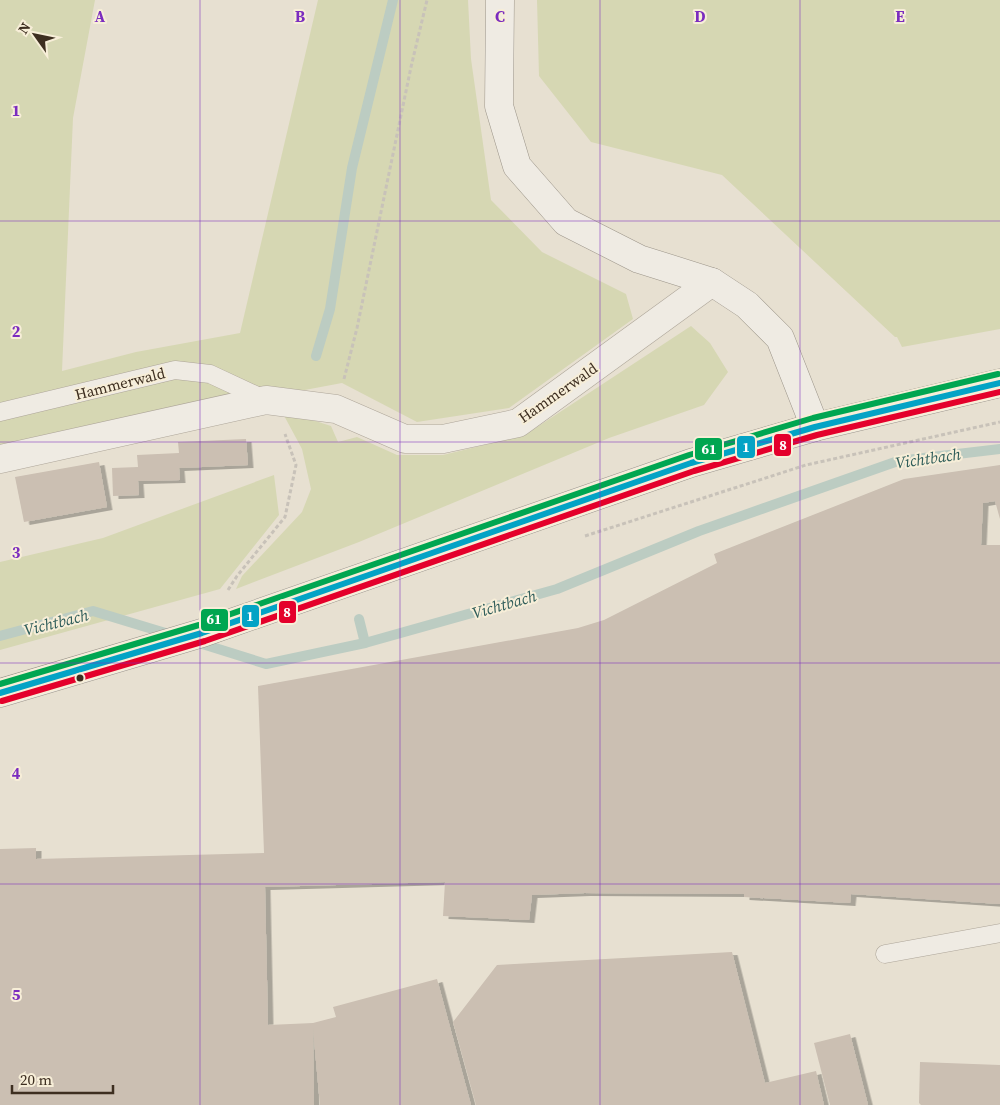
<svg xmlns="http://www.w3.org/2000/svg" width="1000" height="1105" font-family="'Source Serif 4',serif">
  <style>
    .green { fill: #d6d7b3 }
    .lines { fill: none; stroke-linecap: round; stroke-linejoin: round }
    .stream { stroke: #bcccc2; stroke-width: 10 }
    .building { fill: #cbbfb2; filter: url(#shadow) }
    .lane-casing { stroke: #ada599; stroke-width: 19 }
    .street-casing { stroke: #ada599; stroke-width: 29 }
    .secondary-casing { stroke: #9c958a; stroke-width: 29 }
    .path { stroke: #c8c2b9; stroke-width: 3; stroke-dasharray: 4 2.5; stroke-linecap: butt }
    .lane { stroke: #efebe3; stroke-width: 18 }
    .street { stroke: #efebe3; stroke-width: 28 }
    .secondary { stroke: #efebe3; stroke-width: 28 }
    .bus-1-casing { stroke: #f7eed8; stroke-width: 10 }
    .bus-2-casing { stroke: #f7eed8; stroke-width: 10 }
    .bus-3-casing { stroke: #f7eed8; stroke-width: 10 }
    .bus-1 { stroke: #03a3c5; stroke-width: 6 }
    .bus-2 { stroke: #e4002b; stroke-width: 6 }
    .bus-3 { stroke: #00a651; stroke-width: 6 }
    .grid { fill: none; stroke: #7b2cbf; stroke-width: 1; stroke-opacity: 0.55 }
    .bus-dot { fill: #3d2e20; stroke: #f7eed8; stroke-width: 2 }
    .labels { text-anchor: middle; stroke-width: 4; stroke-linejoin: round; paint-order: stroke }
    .street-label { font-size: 15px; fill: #3d2e20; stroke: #f7eed8 }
    .water-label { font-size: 16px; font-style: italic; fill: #2f5d5a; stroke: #f7eed8 }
    .grid-label { font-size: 16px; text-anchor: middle; font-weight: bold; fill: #7b2cbf; stroke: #f7eed8; stroke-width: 4; stroke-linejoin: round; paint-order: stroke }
    .line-badge { stroke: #f7eed8; stroke-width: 2 }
    .badge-label { font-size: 14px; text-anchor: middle; font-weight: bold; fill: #fff }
  </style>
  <defs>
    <filter id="shadow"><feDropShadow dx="5.5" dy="3" stdDeviation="0" flood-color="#0004"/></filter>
  </defs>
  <rect width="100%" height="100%" fill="#e7e0d1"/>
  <!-- green -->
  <g class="green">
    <path d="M0 0H95L73 118 62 371 136 352 240 333 318 0H468L471 59 491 200 542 252 626 294 633 319 509 408 417 422 342 383 0 447Z"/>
    <path d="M537 0H1000V329L902 347 897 337H895L722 175 591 142 539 76Z"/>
    <path d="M691 326 710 343 728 372 704 405 609 438 359 542 236 589 242 576 302 512 311 489 302 449 281 410 331 426 338 442 357 437 397 455H443L525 435Z"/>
    <path d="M274 475 279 515 220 589 0 650V562L103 538Z"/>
  </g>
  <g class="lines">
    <!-- stream -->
    <g class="stream">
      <path d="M316 356 330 309 352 168 393 0"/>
      <path d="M359 619 365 643"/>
      <path d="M0 636 93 611 172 635"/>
      <path d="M196 642 266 664 365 643 557 589 699 531 898 461 1000 449"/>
    </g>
  </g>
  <!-- building -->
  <g class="building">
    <path d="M246 439 248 465 179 468 180 480 138 481 139 495 113 496 112 468 138 467 137 455 179 453 178 442Z"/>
    <path d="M99 462 107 507 24 522 15 477Z"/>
    <path d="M1000 465V519L995 501 983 503 981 545H1000V904L851 894 850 903 744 897V894L585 893 532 895 529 920 443 916 445 882 265 887 268 1025 313 1023 336 1017 333 1007 437 979 471 1105H320L313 1028 314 1105H0V849L36 848V859L264 853 258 686 578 628 604 620 717 563 714 554 904 479Z"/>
    <path d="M732 952 765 1083 816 1071 824 1105H476L453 1022 497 965Z"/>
    <path d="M850 1034 868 1105H830L814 1043Z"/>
    <path d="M920 1062 1000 1065V1105H921L919 1103Z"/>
  </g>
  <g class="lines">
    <defs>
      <g id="lane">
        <path d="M0 412 175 370 210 374 266 400"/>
        <path d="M885 954 1000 933"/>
      </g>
      <path id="street" d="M0 459 266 400 336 409 405 439H443L518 423 712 282"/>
      <g id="secondary">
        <path d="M500 0 499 106 517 166 566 222 639 259 712 282 747 305 780 338 815 427"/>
        <path d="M0 693 202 633 691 463 815 427 1000 383"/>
      </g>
    </defs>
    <!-- lane casing -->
    <use href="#lane" class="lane-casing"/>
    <!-- street casing -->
    <use href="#street" class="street-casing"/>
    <!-- secondary casing -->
    <use href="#secondary" class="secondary-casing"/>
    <!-- path -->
    <g class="path">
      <path d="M344 379 357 328 411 67 427 0"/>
      <path d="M585 536 806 465 1000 422"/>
      <path d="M228 590 237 576 285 517 296 465 285 434"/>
    </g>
    <!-- lane -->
    <use href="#lane" class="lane"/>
    <!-- street -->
    <use href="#street" class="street"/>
    <!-- secondary -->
    <use href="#secondary" class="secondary"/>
    <defs>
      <path id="bus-1" d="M0 693 202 633 691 463 815 427 1000 383"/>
      <path id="bus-2" d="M2 701 205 641 694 471 817 435 1000 392"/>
      <path id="bus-3" d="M0 684 199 625 689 455 813 418 998 374"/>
    </defs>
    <!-- bus-1 casing -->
    <use href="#bus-1" class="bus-1-casing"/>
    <!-- bus-2 casing -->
    <use href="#bus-2" class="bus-2-casing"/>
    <!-- bus-3 casing -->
    <use href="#bus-3" class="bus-3-casing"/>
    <!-- bus-1 -->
    <use href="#bus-1" class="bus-1"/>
    <!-- bus-2 -->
    <use href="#bus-2" class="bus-2"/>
    <!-- bus-3 -->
    <use href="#bus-3" class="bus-3"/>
  </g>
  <!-- grid -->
  <path class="grid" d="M200 0V1105M400 0V1105M600 0V1105M800 0V1105M0 221H1000M0 442H1000M0 663H1000M0 884H1000"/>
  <!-- markers -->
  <circle class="bus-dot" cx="80" cy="678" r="4.5"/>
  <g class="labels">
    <!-- street labels -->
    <g class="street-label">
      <text transform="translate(120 384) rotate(-14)" y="5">Hammerwald</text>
      <text transform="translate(558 393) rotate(-35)" y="5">Hammerwald</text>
    </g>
    <!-- water labels -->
    <g class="water-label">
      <text transform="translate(928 458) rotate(-8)" y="6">Vichtbach</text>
      <text transform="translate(504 604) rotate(-16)" y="6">Vichtbach</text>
      <text transform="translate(56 622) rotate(-14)" y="6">Vichtbach</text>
    </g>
  </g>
  <g class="grid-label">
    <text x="100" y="22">A</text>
    <text x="300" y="22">B</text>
    <text x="500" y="22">C</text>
    <text x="700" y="22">D</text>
    <text x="900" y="22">E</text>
    <text x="16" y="116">1</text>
    <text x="16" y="337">2</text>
    <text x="16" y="558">3</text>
    <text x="16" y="779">4</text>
    <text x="16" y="1000">5</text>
  </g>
  <g class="line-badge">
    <rect x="773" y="433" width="19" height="24" rx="5" fill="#e4002b"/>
    <rect x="736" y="435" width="20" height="24" rx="5" fill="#03a3c5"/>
    <rect x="694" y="437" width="29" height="24" rx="5" fill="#00a651"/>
    <rect x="278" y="600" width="19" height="24" rx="5" fill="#e4002b"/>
    <rect x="241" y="604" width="19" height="24" rx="5" fill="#03a3c5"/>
    <rect x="200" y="608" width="29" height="24" rx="5" fill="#00a651"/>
  </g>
  <g class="badge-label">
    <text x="783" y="450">8</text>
    <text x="746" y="452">1</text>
    <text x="709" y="454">61</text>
    <text x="287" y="617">8</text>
    <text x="250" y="621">1</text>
    <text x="214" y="624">61</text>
  </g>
  <!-- north arrow -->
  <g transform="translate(35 35) rotate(303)" stroke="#f7eed8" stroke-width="4" paint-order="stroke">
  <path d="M0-4L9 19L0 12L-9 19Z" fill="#3d2e20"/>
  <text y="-8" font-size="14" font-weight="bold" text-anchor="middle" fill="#3d2e20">N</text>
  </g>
  <!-- scale -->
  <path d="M12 1085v8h101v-8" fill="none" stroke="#3d2e20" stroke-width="2.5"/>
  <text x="20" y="1085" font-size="15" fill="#3d2e20" stroke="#f7eed8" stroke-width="4" paint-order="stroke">20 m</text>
</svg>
